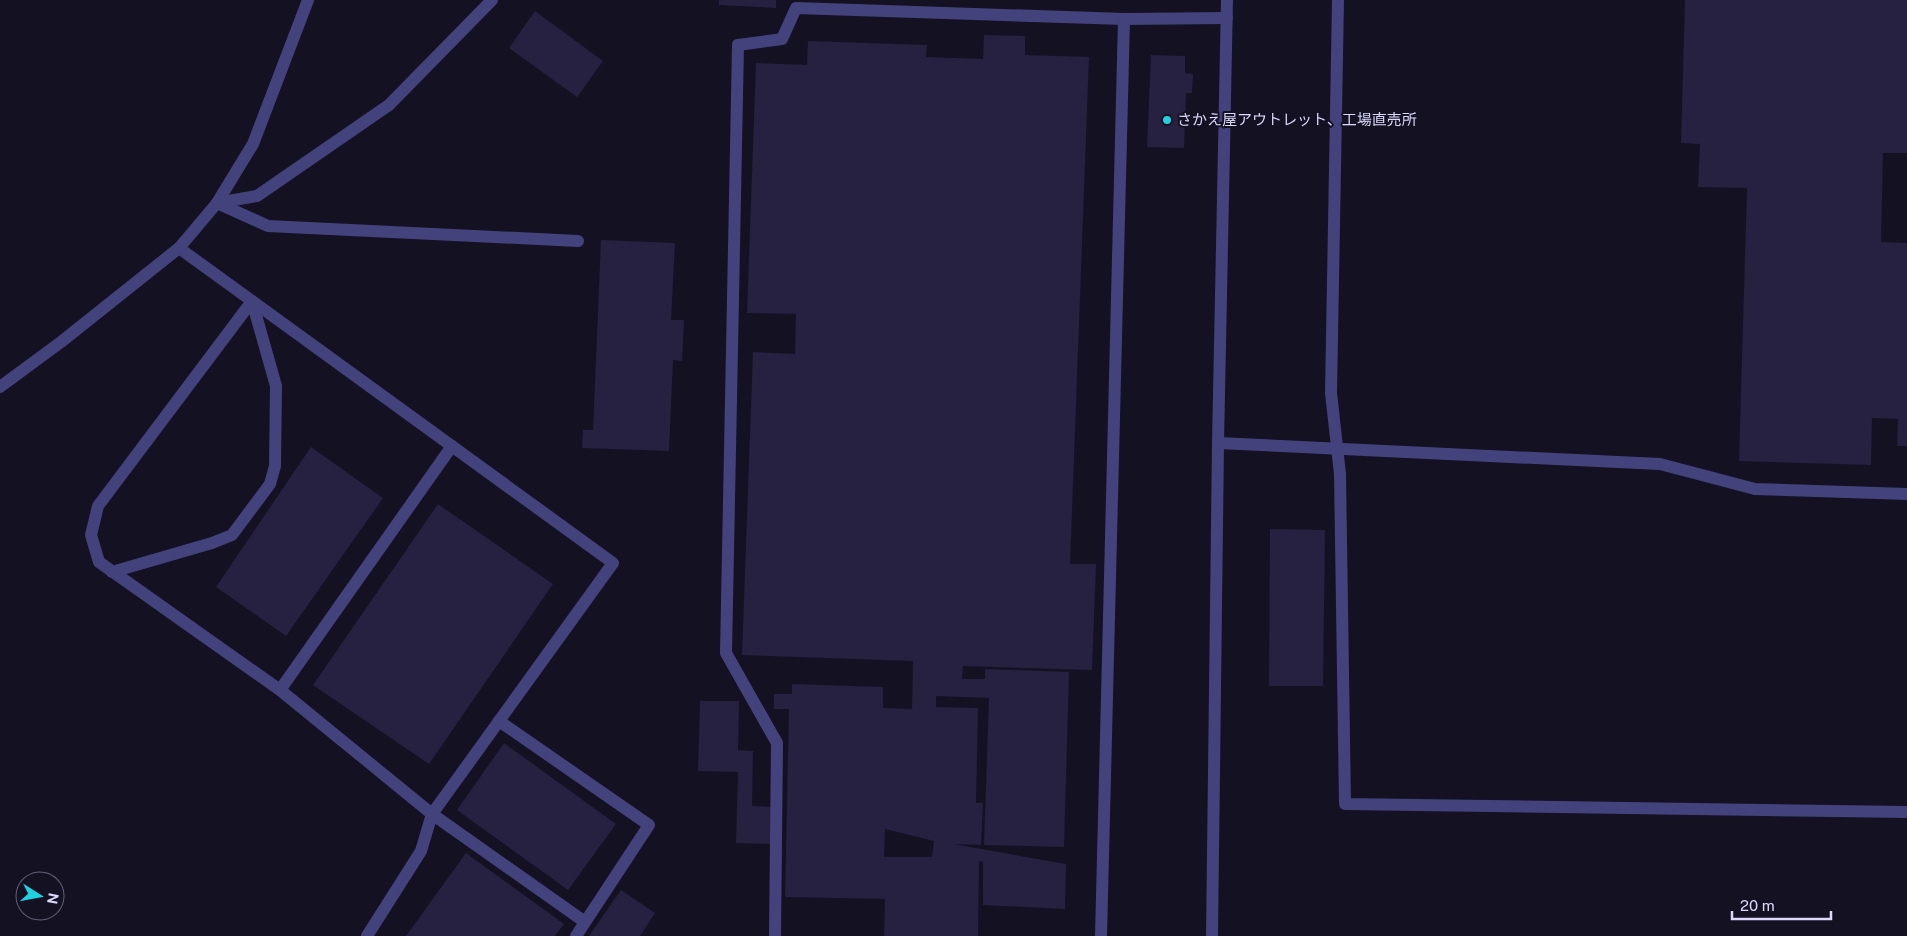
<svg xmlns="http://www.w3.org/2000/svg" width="1907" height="936" font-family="'Public Sans','Noto Sans JP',sans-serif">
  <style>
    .building { fill: #262041; fill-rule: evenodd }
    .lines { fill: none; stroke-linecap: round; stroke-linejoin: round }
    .minor { stroke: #43427c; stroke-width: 12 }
    .poi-dot { fill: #1dd3e1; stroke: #141123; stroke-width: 2 }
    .labels { text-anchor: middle; stroke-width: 4; stroke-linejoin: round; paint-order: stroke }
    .poi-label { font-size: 15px; fill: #dbd8fa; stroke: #141123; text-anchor: start }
  </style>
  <rect width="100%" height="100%" fill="#141123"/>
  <!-- building -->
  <g class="building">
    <path d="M719 0H776V8L719 5Z"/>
    <path d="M1685 0H1907V153H1883L1881 242 1907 243V446H1897L1898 419 1872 418 1871 465 1739 461 1747 188 1698 187 1700 144 1681 143Z"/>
    <path d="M535 11 603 61 577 97 509 48Z"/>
    <path d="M984 35 1025 36V55L1089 57 1070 564H1096L1092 670 963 666 962 679H985V669L1069 672 1064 847 984 845 989 698 936 696V707L978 708 976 803H983L981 845 953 844 1066 864 1065 909 983 905V862L979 861 978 936H884L885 899 785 897 789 709H774V694H792V684L883 687V708L912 709 913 661 742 655 753 352 795 354 796 314 747 313 756 63 807 65 808 41 927 45 926 57 983 59ZM885 829 934 841 932 857H884Z"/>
    <path d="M1151 55 1185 56V73L1193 74 1192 93H1186L1184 148 1147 147Z"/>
    <path d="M601 240 675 243 671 320H684L682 361 673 360 669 451 582 448 583 430H593Z"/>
    <path d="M311 447 383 498 286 636 216 587Z"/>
    <path d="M438 504 553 584 429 764 313 685Z"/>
    <path d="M1270 529 1325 530 1323 686H1269Z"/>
    <path d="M700 701H739L738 750 753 751 752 806 772 807 770 844 736 843 738 772 698 771Z"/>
    <path d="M504 743 616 824 568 890 457 810Z"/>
    <path d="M466 853 564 924 555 936H406Z"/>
    <path d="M621 890 655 913 640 936H589Z"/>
  </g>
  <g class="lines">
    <!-- minor -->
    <g class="minor">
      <path d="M1338 0 1331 393 1340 474 1345 804 1907 812"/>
      <path d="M217 203 268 226 578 241"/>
      <path d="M217 203 257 196 389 105 492 0"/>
      <path d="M179 248 613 563 432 814 280 690 99 562 91 535 98 506 252 301"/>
      <path d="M0 387 61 342 179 248 217 203 253 144 308 0"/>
      <path d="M1218 443 1660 464 1755 489 1907 494"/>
      <path d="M112 572 212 543 232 535 270 484 275 466 276 386 252 301"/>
      <path d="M280 690 452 446"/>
      <path d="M499 721 649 825 576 936"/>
      <path d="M367 936 421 851 432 814 585 922"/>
      <path d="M775 936 777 743 726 653 738 45 782 39 796 8 1124 19"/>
      <path d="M1101 936 1124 19 1227 18"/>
      <path d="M1212 936 1218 443 1227 0"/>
    </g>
  </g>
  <!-- markers -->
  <circle class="poi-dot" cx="1167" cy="120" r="5"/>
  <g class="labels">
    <!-- poi labels -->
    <g class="poi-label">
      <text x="1177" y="125">さかえ屋アウトレット、工場直売所</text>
    </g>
  </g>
  <!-- north arrow -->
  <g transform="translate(40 896) rotate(101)"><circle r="24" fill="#141123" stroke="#646179"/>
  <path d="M0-4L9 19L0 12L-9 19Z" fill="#1dd3e1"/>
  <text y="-8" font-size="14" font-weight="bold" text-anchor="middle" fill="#dbd8fa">N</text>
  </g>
  <!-- scale -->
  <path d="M1732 911v8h99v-8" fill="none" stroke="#dbd8fa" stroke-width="2.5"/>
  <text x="1740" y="911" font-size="15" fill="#dbd8fa" stroke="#141123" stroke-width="4" paint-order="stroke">20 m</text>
</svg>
